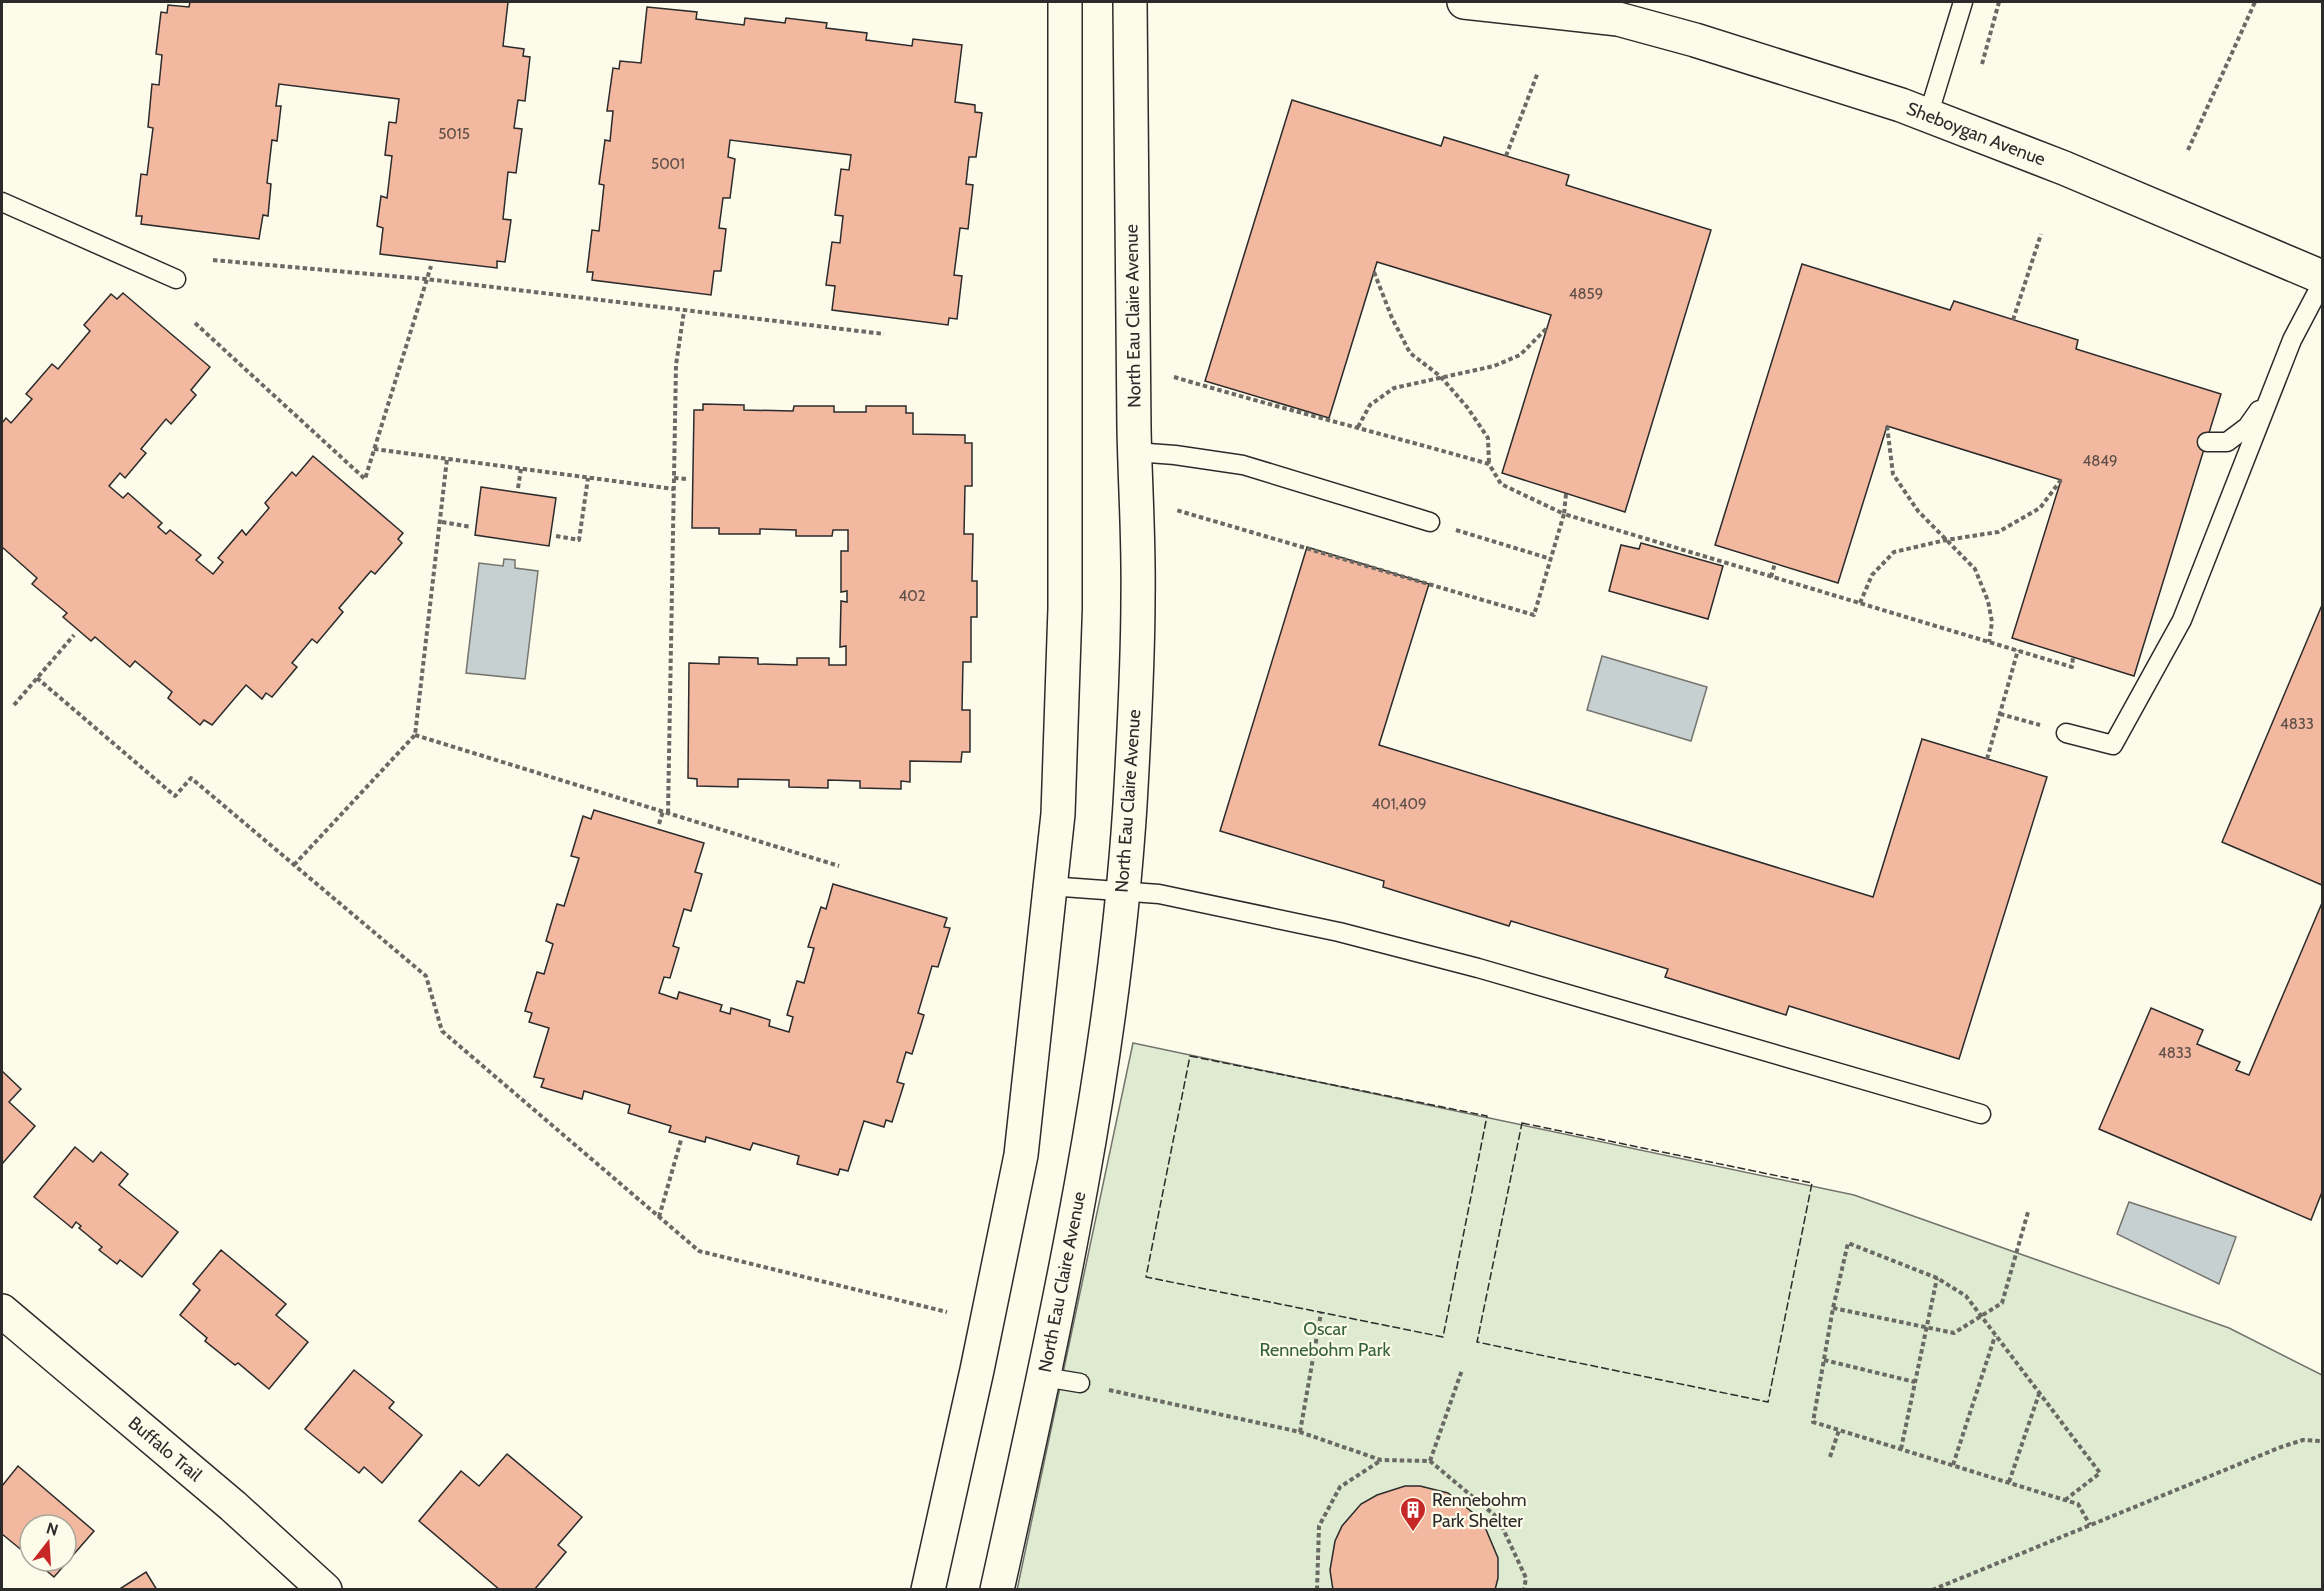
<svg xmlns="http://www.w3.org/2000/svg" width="2324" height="1591" font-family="Cabin,sans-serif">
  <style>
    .green { fill: #deebd1; stroke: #74746e; stroke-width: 1.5 }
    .water { fill: #c7d0d0; stroke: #74746e; stroke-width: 1.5 }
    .building { fill: #f2b8a0; stroke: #2b2b2b; stroke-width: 1.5 }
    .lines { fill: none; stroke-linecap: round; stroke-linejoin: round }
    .service-casing { stroke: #2b2b2b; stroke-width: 21 }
    .minor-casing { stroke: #2b2b2b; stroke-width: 36 }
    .tertiary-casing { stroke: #2b2b2b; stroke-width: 36 }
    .path { stroke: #6a6964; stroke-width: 4; stroke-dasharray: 4.5 3; stroke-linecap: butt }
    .service { stroke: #fdfbea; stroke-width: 18 }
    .minor { stroke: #fdfbea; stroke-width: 33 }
    .tertiary { stroke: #fdfbea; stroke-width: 33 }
    .fence { stroke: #2b2b2b; stroke-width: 1.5; stroke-dasharray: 8 3; stroke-linecap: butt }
    .labels { text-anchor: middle; stroke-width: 4.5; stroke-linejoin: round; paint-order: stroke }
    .number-label { font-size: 15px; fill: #5d4e48 }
    .street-label { font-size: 18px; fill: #2b2b2b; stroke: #fdfbea }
    .park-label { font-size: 18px; fill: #34623c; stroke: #fdfbea }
    .poi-label { font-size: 18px; fill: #2b2b2b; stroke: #fdfbea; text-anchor: start }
  </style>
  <rect width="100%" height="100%" fill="#fdfbea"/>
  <!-- green -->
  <path class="green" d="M1133 1043 1854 1195 2229 1328 2322 1375V1589L1017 1590Z"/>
  <!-- water -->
  <g class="water">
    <path d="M504 559 515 560V568L538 571 525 679 466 673 479 563 503 566Z"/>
    <path d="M1602 656 1707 687 1691 741 1587 710Z"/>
    <path d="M2129 1202 2236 1237 2219 1284 2117 1234Z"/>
  </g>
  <!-- building -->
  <g class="building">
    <path d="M190 2H508L503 46 524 49 523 56 530 57 525 101 518 100 514 128 522 129 516 173 508 172 503 219 511 220 505 262 497 261V268L380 254 383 228 377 226 381 196 387 198 392 156 385 155 389 122 396 123 399 99 279 84 276 106H281L277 141 272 140 267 183 271 184 268 216 263 215 259 239 141 224 142 216H136L141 174 147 175 153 128 148 127 152 84 159 85 162 55 156 54 161 12 167 13 168 5 189 7Z"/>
    <path d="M647 7 697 12 696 19 744 25 745 18 785 23 786 18 827 23 826 28 867 33 866 40 912 46 913 39 962 45 955 102 975 105V112L982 113 976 157H969L966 184 973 185 968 229 960 228 954 275 962 276 957 319 949 318 948 325 832 310 835 286 826 285 832 242 840 243 843 216 835 215 841 169 849 170 851 155 730 140 728 157 735 159 730 198H723L719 228 726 229 721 271H714L711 295 592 280 593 272H587L592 230 599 231 604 185 599 184 605 140 610 141 613 111H607L613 68 619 69 620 61 641 63Z"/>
    <path d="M1292 100 1441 146 1444 137 1569 175 1566 185 1711 230 1625 512 1502 473 1551 315 1377 262 1329 418 1205 381Z"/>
    <path d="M1802 264 1950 310 1954 301 2078 340 2076 349 2221 394 2134 676 2012 638 2061 480 1887 426 1838 583 1715 545Z"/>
    <path d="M123 293 210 367 191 390 196 395 171 424 166 419 141 449 146 453 125 478 120 473 109 486 123 498 128 493 162 523 158 527 166 534 170 530 201 555 196 560 213 574 223 562 218 558 242 530 246 535 269 508 265 503 292 472 296 476 313 456 403 533 398 539 402 543 375 574 371 571 339 608 343 612 317 643 312 639 292 663 297 667 272 697 266 693 262 699 246 685 212 725 204 720 200 725 168 698 172 692 135 661 130 667 95 637 91 641 63 617 67 613 32 584 37 578 2 547V423L6 418 11 423 32 399 26 394 52 364 58 369 90 331 84 325 111 294 117 299Z"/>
    <path d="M703 404 744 405V410L793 411 794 406H834V412H866V406H906V413H913V434L965 435V443H972V486H965L964 534H973L972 581H977V617H971V662H963L962 710H970V752H962L961 762 910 761V782L901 781V789L860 788V781L828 780V788L789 787V780L738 779V787L697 786V779L688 778 689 663 719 664V657L758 658V664L797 665V658H829V665H846V646L840 647 841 601 847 602V591L841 592V551H848V530H833L832 536H796V530L760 529V534H719V528H692L694 410H703Z"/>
    <path d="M481 487 556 498 549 546 475 535Z"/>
    <path d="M1641 543 1723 566 1708 619 1609 591 1621 545 1639 549Z"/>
    <path d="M1307 547 1429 584 1379 745 1873 897 1922 739 2047 777 1959 1059 1789 1006 1786 1015 1665 977 1668 969 1511 921 1509 926 1383 887 1384 881 1220 831Z"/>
    <path d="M2322 605V885L2222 842Z"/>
    <path d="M594 810 704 843 695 872 702 874 691 911 684 909 673 946 679 948 670 978 664 977 659 993 677 999 679 992 722 1005 720 1011 730 1014 731 1008 770 1020 769 1026 789 1032 793 1017 787 1015 797 981 804 983 814 948 808 947 821 907 826 909 833 884 947 918 944 927 950 928 938 967 932 966 918 1013 924 1015 912 1054 906 1052 897 1082 904 1084 892 1122 886 1120 884 1127 864 1121 848 1171 840 1169 838 1175 797 1164 799 1156 753 1143 750 1150 706 1137 705 1142 669 1132 671 1126 628 1113 630 1105 584 1091 582 1099 541 1087 544 1079 534 1077 549 1028 529 1022 532 1013 525 1011 537 972 544 974 553 944 546 941 557 904 564 906 579 858 571 856 583 816 591 819Z"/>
    <path d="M2322 903V1192L2311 1220 2099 1129 2151 1008 2203 1030 2197 1044 2240 1062 2236 1070 2249 1075Z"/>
    <path d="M2 1071 21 1089 9 1102 35 1126 2 1164Z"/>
    <path d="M75 1147 93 1162 101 1152 128 1174 119 1185 178 1232 142 1277 120 1260 117 1264 99 1250 102 1247 79 1228 81 1226 76 1222 72 1228 34 1197Z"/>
    <path d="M221 1250 286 1304 276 1315 308 1342 269 1389 238 1363 235 1365 205 1341 207 1338 180 1315 200 1290 193 1284Z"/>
    <path d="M354 1370 394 1402 389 1408 422 1435 382 1483 364 1467 359 1473 305 1429Z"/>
    <path d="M507 1454 582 1517 558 1545 566 1552 534 1590H500L419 1521 461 1471 479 1486Z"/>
    <path d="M18 1466 94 1531 54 1577 35 1561H66V1525H30V1557L2 1534V1486Z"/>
    <path d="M1405 1486H1420L1448 1493 1482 1520 1498 1558V1578L1495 1590H1333L1330 1570 1335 1541 1342 1526 1361 1504 1377 1495Z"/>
    <path d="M146 1572 157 1590H118Z"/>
  </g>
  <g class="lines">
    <defs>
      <g id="service">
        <path d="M1928 116 1963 2"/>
        <path d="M2 202 176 279"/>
        <path d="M2207 442H2227L2247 427 2259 410"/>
        <path d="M1135 452 1175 455 1243 465 1430 522"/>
        <path d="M2066 733 2113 745 2182 620 2292 340 2322 283"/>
        <path d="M1049 886 1159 894 1339 932 1478 968 1981 1114"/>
        <path d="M1044 1377 1080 1383"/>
      </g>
      <path id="minor" d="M2 1311 233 1506 325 1590"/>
      <g id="tertiary">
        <path d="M1464 2 1618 19 1695 40 1901 105 2064 168 2322 277"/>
        <path d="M928 1590 977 1370 1021 1155 1058 814 1065 608V2"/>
        <path d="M997 1590C1054 1331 1113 1071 1130 805 1134 736 1138 666 1138 597 1139 540 1135 484 1134 428 1133 286 1132 144 1130 2"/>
      </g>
    </defs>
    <!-- service casing -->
    <use href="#service" class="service-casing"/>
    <!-- minor casing -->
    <use href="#minor" class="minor-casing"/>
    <!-- tertiary casing -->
    <use href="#tertiary" class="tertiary-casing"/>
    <!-- path -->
    <g class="path">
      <path d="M1982 64 1999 2"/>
      <path d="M2188 150 2255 2"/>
      <path d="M1506 156 1538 72"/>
      <path d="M213 260 426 279 884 334"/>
      <path d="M1374 272 1392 318 1410 353 1440 376 1467 407 1488 438 1489 464"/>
      <path d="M2013 320 2041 234"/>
      <path d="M195 323 365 479 431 266"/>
      <path d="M1174 377C1279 408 1384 434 1489 464L1501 484 1564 514 1534 615 1176 510"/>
      <path d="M1887 426 1893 474 1918 511 1975 569 1988 601 1992 622 1989 642"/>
      <path d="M1358 427 1370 405 1394 388 1494 366 1520 355 1547 328"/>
      <path d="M374 449 674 489"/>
      <path d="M674 478 687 479"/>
      <path d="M518 488 521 469"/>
      <path d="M1566 494 1564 514 2072 667 2073 657"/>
      <path d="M442 522 471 527"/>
      <path d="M1456 530 1551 559"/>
      <path d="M556 536 579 540 588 478"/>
      <path d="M1771 577 1775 563"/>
      <path d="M1860 603 1872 575 1894 552 1946 540 1998 532 2040 508 2061 480"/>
      <path d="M37 678 175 796 191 778 426 976 442 1031 699 1251 947 1312"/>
      <path d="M14 705 74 635"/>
      <path d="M2000 714 2040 725"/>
      <path d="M415 735 839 866"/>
      <path d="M1987 759 2018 650"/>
      <path d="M668 813 676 365 684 311"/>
      <path d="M659 824 663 811"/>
      <path d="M294 865 415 735 447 459"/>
      <path d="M659 1217 681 1140"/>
      <path d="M1833 1308 1954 1333 2002 1303 2028 1212"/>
      <path d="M1824 1360 1915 1382"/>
      <path d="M1109 1390 1300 1432 1381 1460 1430 1461 1498 1518 1526 1578 1524 1590"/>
      <path d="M1300 1432 1321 1313"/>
      <path d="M1901 1449 1937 1278"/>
      <path d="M1830 1457 1839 1430"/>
      <path d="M1430 1461 1462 1370"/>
      <path d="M1953 1465 1995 1336"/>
      <path d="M2009 1482 2039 1394"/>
      <path d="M2065 1500 2100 1473 1966 1296 1937 1278 1848 1243 1833 1308 1813 1422C1901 1449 1989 1477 2078 1504L2090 1525"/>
      <path d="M1317 1590 1319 1526 1340 1487 1380 1461"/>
      <path d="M1932 1590 2281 1447 2303 1440 2322 1441"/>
    </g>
    <!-- service -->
    <use href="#service" class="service"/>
    <!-- minor -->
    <use href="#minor" class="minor"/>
    <!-- tertiary -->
    <use href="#tertiary" class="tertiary"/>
    <!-- fence -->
    <g class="fence">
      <path d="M1190 1056 1487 1116 1443 1337 1146 1277Z"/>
      <path d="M1522 1123 1812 1183 1768 1402 1477 1342Z"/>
    </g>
  </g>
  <!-- icons -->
  <defs>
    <symbol id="building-pin" viewBox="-11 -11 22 30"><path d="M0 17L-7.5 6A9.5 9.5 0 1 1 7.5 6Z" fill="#c62828" stroke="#fdfbea"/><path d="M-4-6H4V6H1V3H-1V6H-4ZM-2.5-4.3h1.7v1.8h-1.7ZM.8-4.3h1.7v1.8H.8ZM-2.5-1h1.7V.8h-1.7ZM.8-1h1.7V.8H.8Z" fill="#fff"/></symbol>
  </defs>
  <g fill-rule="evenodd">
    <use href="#building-pin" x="1398" y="1495" width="30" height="40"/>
  </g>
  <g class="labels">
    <!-- number labels -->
    <g class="number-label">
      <text x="454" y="139">5015</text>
      <text x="668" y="169">5001</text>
      <text x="1586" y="299">4859</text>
      <text x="2100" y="466">4849</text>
      <text x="912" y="601">402</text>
      <text x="2297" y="729">4833</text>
      <text x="1399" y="809">401,409</text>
      <text x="2175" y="1058">4833</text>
    </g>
    <!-- street labels -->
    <g class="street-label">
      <text transform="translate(1976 134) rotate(21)" y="6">Sheboygan Avenue</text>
      <text transform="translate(1133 316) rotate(-91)" y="6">North Eau Claire Avenue</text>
      <text transform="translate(1128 801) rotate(-86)" y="6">North Eau Claire Avenue</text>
      <text transform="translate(1062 1282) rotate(-79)" y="6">North Eau Claire Avenue</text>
      <text transform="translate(165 1449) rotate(40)" y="6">Buffalo Trail</text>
    </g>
    <!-- park labels -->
    <g class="park-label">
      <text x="1325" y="1335">Oscar<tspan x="1325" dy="21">Rennebohm Park</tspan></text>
    </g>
    <!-- poi labels -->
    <g class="poi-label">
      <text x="1432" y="1506">Rennebohm<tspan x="1432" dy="21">Park Shelter</tspan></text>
    </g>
  </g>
  <!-- border -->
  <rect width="2324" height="1591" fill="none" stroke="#2b2b2b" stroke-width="6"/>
  <!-- north arrow -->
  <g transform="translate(48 1543) rotate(17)"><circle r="28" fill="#fdfbea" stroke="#a9a89e" stroke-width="1.5"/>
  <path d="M0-4.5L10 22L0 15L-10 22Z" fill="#c62828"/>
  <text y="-9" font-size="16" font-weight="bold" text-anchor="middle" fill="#2b2b2b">N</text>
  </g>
</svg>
